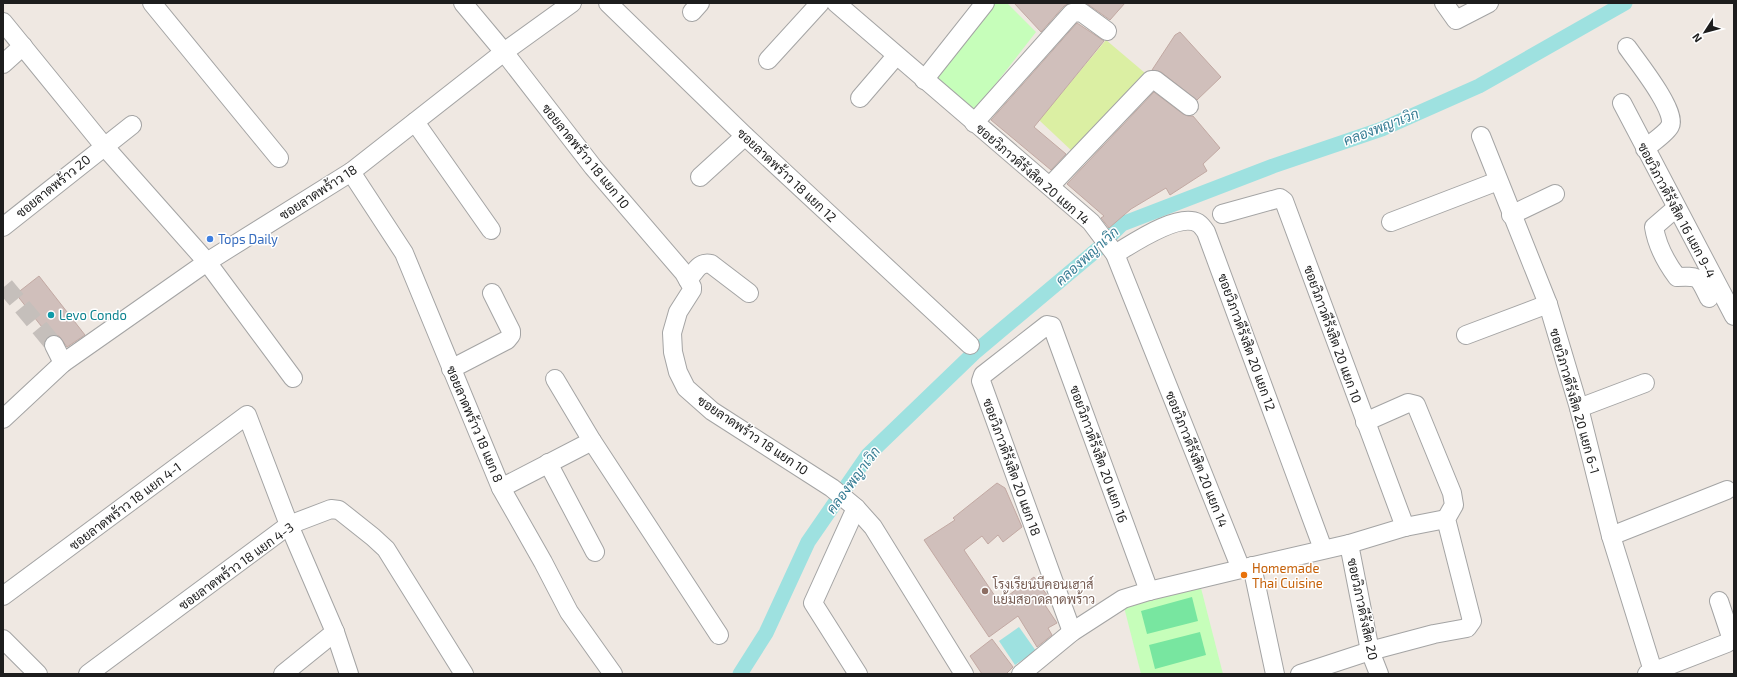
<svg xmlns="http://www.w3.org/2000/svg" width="1737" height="677" font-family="'Exo 2',Sarabun,sans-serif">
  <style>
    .grass { fill: #dbefa3 }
    .park { fill: #c6feba }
    .pitch { fill: #78e6a0 }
    .water { fill: #9ee1e0 }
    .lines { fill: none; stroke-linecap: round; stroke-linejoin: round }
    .canal { stroke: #9ee1e0; stroke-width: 15 }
    .building { fill: #d0bfbb; stroke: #c2a9a3 }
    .minor-tunnel { stroke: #c5bfbb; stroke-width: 18; stroke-dasharray: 18 9; stroke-linecap: butt }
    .minor-casing { stroke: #a4a4a4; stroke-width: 20 }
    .minor { stroke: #fff; stroke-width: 18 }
    .shop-dot { fill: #3f7fe0; stroke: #fff; stroke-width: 1.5 }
    .culture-dot { fill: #0f9aa8; stroke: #fff; stroke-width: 1.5 }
    .food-dot { fill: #e8710a; stroke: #fff; stroke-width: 1.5 }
    .education-dot { fill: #8d6e63; stroke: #fff; stroke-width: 1.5 }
    .labels { text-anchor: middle; stroke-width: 3; stroke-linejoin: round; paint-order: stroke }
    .street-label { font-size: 13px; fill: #1d1d1d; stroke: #fff }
    .shop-label { font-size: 13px; fill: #366cbe; stroke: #fff; text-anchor: start }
    .culture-label { font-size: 13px; fill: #0d838f; stroke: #fff; text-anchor: start }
    .food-label { font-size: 13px; fill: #c56008; stroke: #fff; text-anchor: start }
    .education-label { font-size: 13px; fill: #785e54; stroke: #fff; text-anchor: start }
    .water-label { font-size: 14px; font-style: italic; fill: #377d94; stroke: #fff }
  </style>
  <rect width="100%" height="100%" fill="#efe8e2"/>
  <!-- grass -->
  <path class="grass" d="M1106 40 1145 73 1073 152 1039 120Z"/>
  <!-- park -->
  <g class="park">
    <path d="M990 3H1007L1036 32 973 113 931 79Z"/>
    <path d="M1201 588 1223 674H1141L1124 607Z"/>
  </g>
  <!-- pitch -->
  <g class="pitch">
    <path d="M1192 597 1198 621 1147 634 1141 611Z"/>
    <path d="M1200 632 1206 655 1155 669 1149 645Z"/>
  </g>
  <!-- water -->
  <path class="water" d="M1019 627 1036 651 1015 665 999 641Z"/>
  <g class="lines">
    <!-- canal -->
    <path class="canal" d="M740 674 766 633 808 542 868 455 974 353 1105 243 1111 235 1122 224 1273 166 1382 129 1479 86 1625 3"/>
  </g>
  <!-- building -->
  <g class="building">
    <path d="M1014 3H1070L1064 6 1041 32Z"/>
    <path d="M1086 3H1125L1110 20Z"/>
    <path d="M1077 23 1104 41 1034 127 1066 154 1051 170 991 120Z"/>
    <path d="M1180 32 1221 77 1197 100 1161 72 1152 70 1175 35Z"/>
    <path d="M1154 92 1183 114 1188 116H1193L1220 148 1203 164 1207 171 1170 195 1166 188 1131 209 1109 228 1101 218 1104 216 1067 184Z"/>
    <path d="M39 276 85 335 67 347 59 336 54 335 49 336 16 294Z"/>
    <path d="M997 483 1005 488 1022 527 1003 542 998 535 988 544 982 536 964 550 999 602 1034 577 1047 595 1041 599 1057 623 1048 628 1052 635 1037 647 1018 616 989 637 924 540 955 520 953 518Z"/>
    <path d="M992 639 1013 667 1006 674H982L970 656Z"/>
  </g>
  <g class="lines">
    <!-- minor-tunnel -->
    <path class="minor-tunnel" d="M5 286 54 345"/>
    <defs>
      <g id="minor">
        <path d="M152 3 279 158"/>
        <path d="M463 3 504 52 593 167 684 273 692 287V290L678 312 672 333 673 352 678 372 686 388 712 411 832 488 856 508 873 527 964 674"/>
        <path d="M608 3 745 136 970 345"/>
        <path d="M836 3 1091 222 1115 254 1241 569"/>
        <path d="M1444 3 1456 20 1489 3"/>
        <path d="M692 12 700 3"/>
        <path d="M3 22 104 146 207 262 293 378"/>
        <path d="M1627 47C1636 60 1678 112 1670 126 1667 133 1651 143 1645 149"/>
        <path d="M768 60 820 3"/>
        <path d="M3 64 23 46"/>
        <path d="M924 80 985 3"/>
        <path d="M860 98 896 56"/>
        <path d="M1622 103 1734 316"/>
        <path d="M415 122 491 230"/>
        <path d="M974 123 1072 13 1081 12 1107 31"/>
        <path d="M1481 136 1548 304 1579 408 1611 536 1653 671"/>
        <path d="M351 172 404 253 501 488 592 441 719 635"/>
        <path d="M700 177 745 136"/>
        <path d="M1050 186 1151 80H1155L1189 106"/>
        <path d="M1676 208 1654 227C1657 246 1665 261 1677 277 1701 276 1698 277 1709 298"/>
        <path d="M1222 214 1280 198 1284 201 1405 527"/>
        <path d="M1511 215 1555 194"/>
        <path d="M1391 222 1498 181"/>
        <path d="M3 227 132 125"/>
        <path d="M1115 254C1132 244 1178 212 1198 223 1201 225 1204 229 1206 232L1323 549"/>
        <path d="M688 280C695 272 699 261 711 264L749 293"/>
        <path d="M1466 335 1548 304"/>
        <path d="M54 345 63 363"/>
        <path d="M451 369 507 340 511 335V331L492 293"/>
        <path d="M555 379 592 441"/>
        <path d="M1579 408 1645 383"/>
        <path d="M3 419 63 363 207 262 351 172 504 52 572 3"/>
        <path d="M548 463 595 552"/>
        <path d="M501 488 543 562 569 612 613 674"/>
        <path d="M856 508 813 603 858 674"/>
        <path d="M1611 536 1727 490"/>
        <path d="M1349 544 1370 651 1379 674"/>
        <path d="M1252 566 1275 674"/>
        <path d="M3 596 247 415 289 525 335 632 349 674"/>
        <path d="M1072 632 981 381 983 375 1047 325 1052 326 1149 591"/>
        <path d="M3 639 38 674"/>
        <path d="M88 674 289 525 331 509 339 510 373 537 386 549 464 674"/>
        <path d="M283 674 335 632"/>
        <path d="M1021 674 1072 632 1123 599 1149 591 1241 569 1349 544 1405 527 1446 519"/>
        <path d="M1300 674 1370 651 1434 634 1467 628 1472 621 1446 519 1454 505 1452 493 1416 405 1408 403 1365 422"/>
        <path d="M1647 674 1727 643 1731 637 1719 601"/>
      </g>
    </defs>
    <!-- minor casing -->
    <use href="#minor" class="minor-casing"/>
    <!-- minor -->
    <use href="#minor" class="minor"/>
  </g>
  <!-- markers -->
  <circle class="shop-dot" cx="210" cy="239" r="4"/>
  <circle class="culture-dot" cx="51" cy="315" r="4"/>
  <circle class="food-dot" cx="1244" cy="575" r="4"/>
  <circle class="education-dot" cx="985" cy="591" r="4"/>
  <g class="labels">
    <!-- street labels -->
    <g class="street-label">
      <text transform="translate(586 156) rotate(51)" y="5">ซอยลาดพร้าว 18 แยก 10</text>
      <text transform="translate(1033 174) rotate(41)" y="5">ซอยวิภาวดีรังสิต 20 แยก 14</text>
      <text transform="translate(787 175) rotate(43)" y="5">ซอยลาดพร้าว 18 แยก 12</text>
      <text transform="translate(53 186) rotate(-39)" y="5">ซอยลาดพร้าว 20</text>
      <text transform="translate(318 192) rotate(-33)" y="5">ซอยลาดพร้าว 18</text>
      <text transform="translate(1677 210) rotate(62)" y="5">ซอยวิภาวดีรังสิต 16 แยก 9-4</text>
      <text transform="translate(1333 334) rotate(70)" y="5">ซอยวิภาวดีรังสิต 20 แยก 10</text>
      <text transform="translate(1247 342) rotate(70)" y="5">ซอยวิภาวดีรังสิต 20 แยก 12</text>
      <text transform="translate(1575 401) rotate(74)" y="5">ซอยวิภาวดีรังสิต 20 แยก 6-1</text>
      <text transform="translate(475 424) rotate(67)" y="5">ซอยลาดพร้าว 18 แยก 8</text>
      <text transform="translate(753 435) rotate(34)" y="5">ซอยลาดพร้าว 18 แยก 10</text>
      <text transform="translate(1099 454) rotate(70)" y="5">ซอยวิภาวดีรังสิต 20 แยก 16</text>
      <text transform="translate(1197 459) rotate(68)" y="5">ซอยวิภาวดีรังสิต 20 แยก 14</text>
      <text transform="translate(1012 467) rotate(70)" y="5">ซอยวิภาวดีรังสิต 20 แยก 18</text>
      <text transform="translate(125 506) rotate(-37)" y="5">ซอยลาดพร้าว 18 แยก 4-1</text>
      <text transform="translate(236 566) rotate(-36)" y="5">ซอยลาดพร้าว 18 แยก 4-3</text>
      <text transform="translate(1363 609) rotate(78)" y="5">ซอยวิภาวดีรังสิต 20</text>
    </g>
    <!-- shop labels -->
    <g class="shop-label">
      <text x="218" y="244">Tops Daily</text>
    </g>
    <!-- culture labels -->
    <g class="culture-label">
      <text x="59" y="320">Levo Condo</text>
    </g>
    <!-- food labels -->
    <g class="food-label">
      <text x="1252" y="573">Homemade<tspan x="1252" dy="15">Thai Cuisine</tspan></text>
    </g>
    <!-- education labels -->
    <g class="education-label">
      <text x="993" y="589">โรงเรียนบีคอนเฮาส์<tspan x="993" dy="15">แย้มสอาดลาดพร้าว</tspan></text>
    </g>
    <!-- water labels -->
    <g class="water-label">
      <text transform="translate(1381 127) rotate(-21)" y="5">คลองพญาเวิก</text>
      <text transform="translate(1087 256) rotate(-42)" y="5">คลองพญาเวิก</text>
      <text transform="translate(853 480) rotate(-53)" y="5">คลองพญาเวิก</text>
    </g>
  </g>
  <!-- border -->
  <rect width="1737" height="677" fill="none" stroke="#1d1d1d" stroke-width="8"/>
  <!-- north arrow -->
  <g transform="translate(1705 32) rotate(234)" stroke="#ffffff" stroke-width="3" paint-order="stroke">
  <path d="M0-3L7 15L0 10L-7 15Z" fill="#1d1d1d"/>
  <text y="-6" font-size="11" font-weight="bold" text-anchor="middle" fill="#1d1d1d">N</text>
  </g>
</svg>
